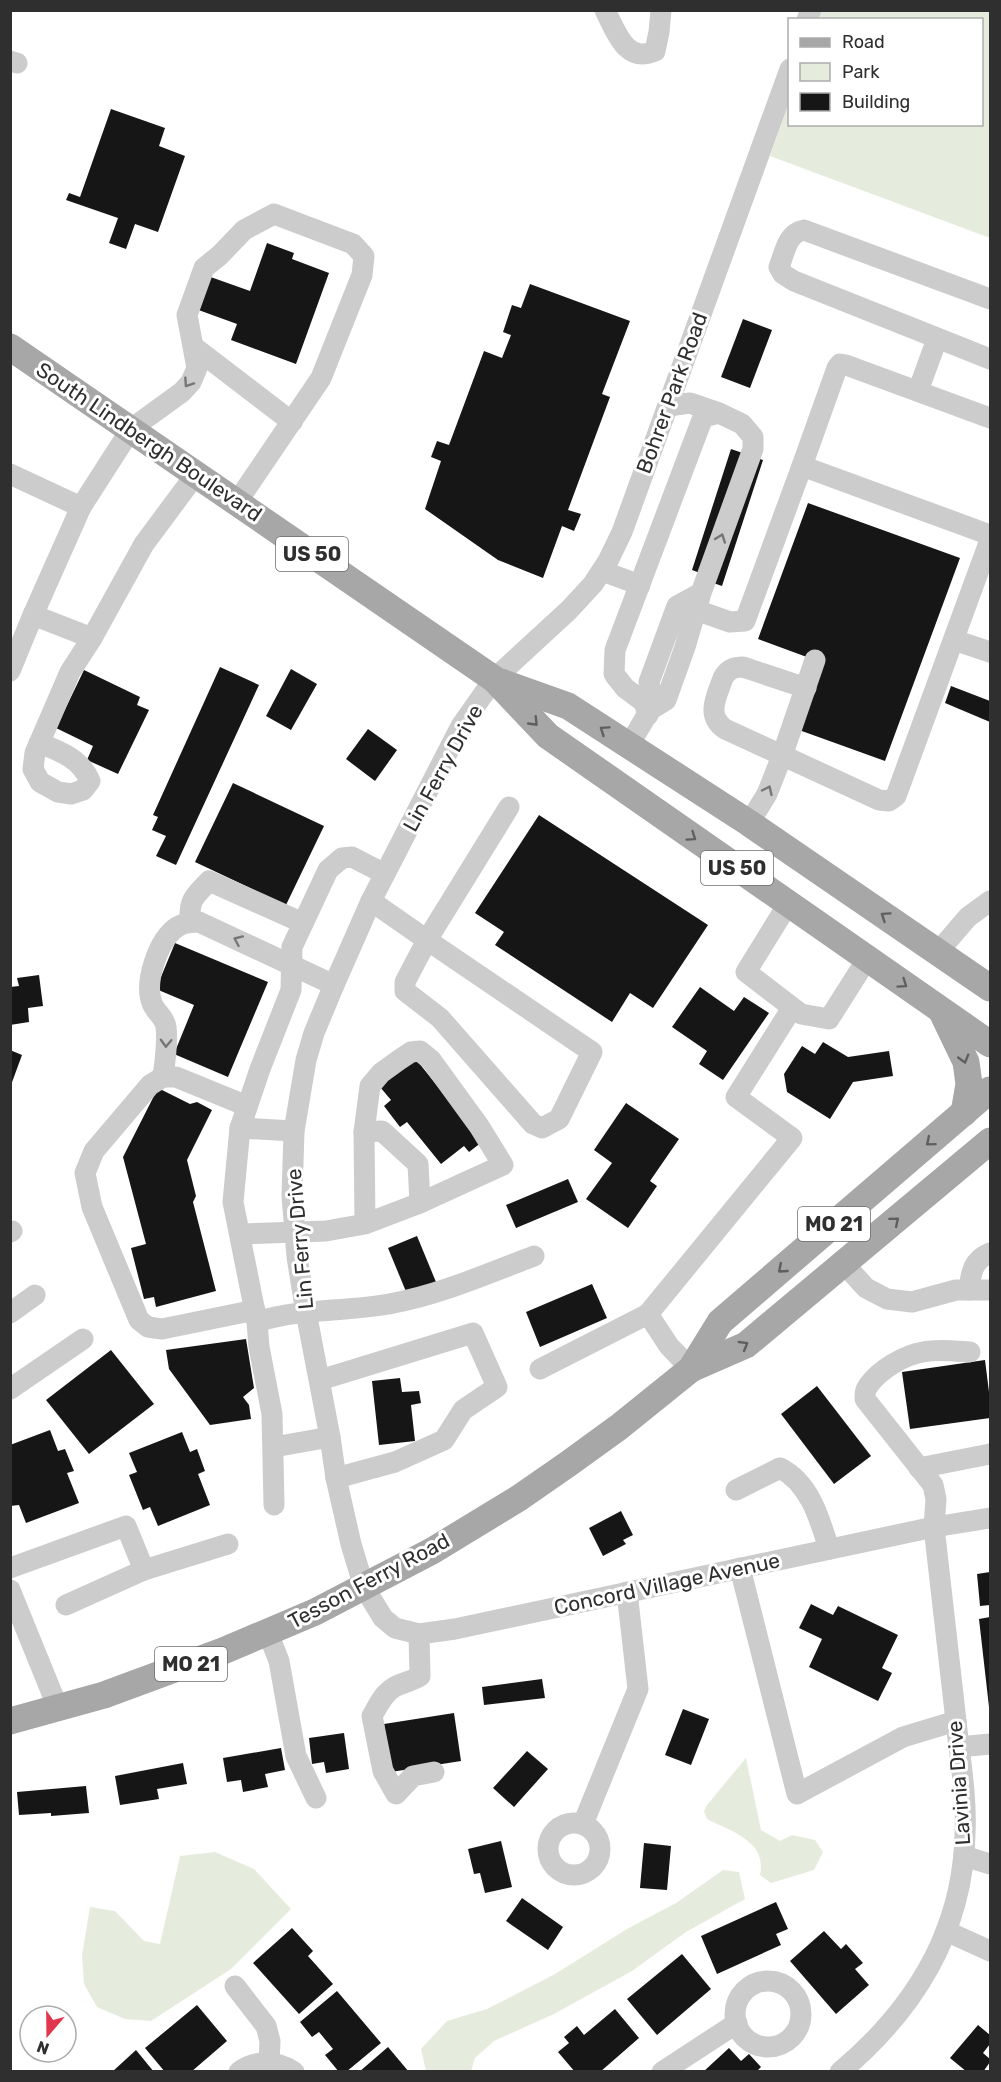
<svg xmlns="http://www.w3.org/2000/svg" width="1001" height="2082" font-family="Rubik,sans-serif">
  <style>
    .green { fill: #e6ecdd }
    .building { fill: #161616 }
    .lines { fill: none; stroke-linecap: round; stroke-linejoin: round }
    .minor { stroke: #ccc; stroke-width: 21 }
    .major { stroke: #a7a7a7; stroke-width: 27 }
    .oneway { stroke: #767676 }
    .oneway2 { stroke: #5f5f5f }
    .labels { text-anchor: middle; stroke-width: 6; stroke-linejoin: round; paint-order: stroke }
    .shield { fill: #fff; stroke: #6d6d6d; stroke-width: 1.5 }
    .shield-label { font-size: 20px; font-weight: bold; fill: #2f2f2f }
    .street-label { font-size: 21px; fill: #2f2f2f; stroke: #fff }
  </style>
  <rect width="100%" height="100%" fill="#fff"/>
  <!-- green -->
  <g class="green">
    <path d="M822 11H990V238L770 156 789 102 790 124H982V20L819 19Z"/>
    <path d="M746 1758 761 1830 780 1841 792 1835 815 1840 823 1852 814 1870 771 1883 760 1875C767 1841 732 1832 707 1819L704 1811 707 1805Z"/>
    <path d="M215 1852 254 1869 291 1909 231 1969 151 2021 125 2019 97 2007 84 1984 82 1955 90 1907 115 1911 144 1941 160 1944 180 1856Z"/>
    <path d="M723 1870 739 1872 745 1899 686 1932 632 1971 554 2014 494 2041 475 2058 471 2071H426L421 2049 447 2021 487 2009 555 1974 627 1929 676 1903Z"/>
  </g>
  <!-- building -->
  <g class="building">
    <path d="M111 109 165 128 159 146 185 156 158 232 135 224 126 249 109 243 118 218 66 200 69 193 80 197Z"/>
    <path d="M267 243 294 253 292 259 329 273 296 364 231 340 237 324 193 308 205 275 250 291Z"/>
    <path d="M530 284 630 321 602 394 610 397 568 510 581 514 574 531 562 526 543 578 498 560 425 509 441 461 431 457 437 441 449 445 484 351 502 358 511 335 503 332 512 305 521 308Z"/>
    <path d="M743 319 772 330 750 388 721 377Z"/>
    <path d="M731 449 763 460 722 586 699 578 700 573 692 570Z"/>
    <path d="M808 503 960 558 885 761 799 730 823 663 758 639Z"/>
    <path d="M220 667 259 685 176 865 156 856 166 836 152 830 158 817 153 815Z"/>
    <path d="M291 669 317 684 291 730 266 716Z"/>
    <path d="M84 670 140 697 137 705 149 710 118 774 87 760 93 746 56 728Z"/>
    <path d="M951 686 990 701V722L945 703Z"/>
    <path d="M368 729 397 750 375 781 346 759Z"/>
    <path d="M233 783 324 826 286 905 195 862Z"/>
    <path d="M539 815 708 925 653 1008 630 993 612 1022 495 945 504 932 475 913Z"/>
    <path d="M175 943 268 982 228 1077 174 1054 194 1005 156 989Z"/>
    <path d="M39 975 43 1006 28 1008 29 1022 10 1025V987L19 986 17 978Z"/>
    <path d="M700 987 734 1011 744 997 769 1013 723 1080 699 1064 707 1051 672 1027Z"/>
    <path d="M823 1042 848 1057 889 1051 893 1076 853 1082 830 1119 787 1092 784 1074 802 1046 815 1054Z"/>
    <path d="M10 1050 22 1055 11 1085H10Z"/>
    <path d="M415 1058 482 1142 469 1152 464 1146 441 1164 407 1122 400 1127 384 1106 391 1100 380 1087Z"/>
    <path d="M158 1088 190 1104 197 1102 212 1110 187 1160 196 1196 193 1202 216 1291 156 1307 154 1297 144 1299 131 1248 146 1244 123 1157Z"/>
    <path d="M626 1103 679 1139 650 1181 657 1186 628 1228 586 1199 612 1163 594 1150Z"/>
    <path d="M568 1179 578 1202 516 1228 506 1205Z"/>
    <path d="M417 1236 436 1282 407 1294 388 1248Z"/>
    <path d="M592 1284 607 1318 540 1347 526 1312Z"/>
    <path d="M246 1339 254 1388 243 1397 249 1405 251 1419 210 1425 169 1369 166 1350Z"/>
    <path d="M111 1350 154 1404 89 1454 46 1400Z"/>
    <path d="M985 1360 990 1400V1418L910 1429 902 1372Z"/>
    <path d="M400 1378 402 1392 419 1391 421 1403 411 1405 415 1441 379 1445 372 1381Z"/>
    <path d="M817 1386 871 1456 834 1484 781 1414Z"/>
    <path d="M50 1430 58 1451 65 1449 74 1471 67 1473 79 1503 26 1523 19 1505 10 1506V1445Z"/>
    <path d="M182 1432 190 1452 197 1449 205 1471 198 1474 210 1505 158 1526 150 1507 143 1510 129 1475 137 1472 129 1453Z"/>
    <path d="M621 1511 633 1535 623 1540 626 1544 603 1556 589 1528Z"/>
    <path d="M990 1572V1605L980 1606 977 1574Z"/>
    <path d="M811 1604 833 1615 838 1606 898 1635 882 1668 892 1673 878 1701 809 1667 822 1639 799 1628Z"/>
    <path d="M990 1617V1707H989L979 1619Z"/>
    <path d="M542 1679 545 1698 484 1705 482 1687Z"/>
    <path d="M683 1709 709 1719 691 1765 665 1755Z"/>
    <path d="M454 1713 461 1761 391 1772 384 1724Z"/>
    <path d="M344 1733 349 1769 326 1773 324 1762 312 1764 309 1738Z"/>
    <path d="M281 1748 285 1770 265 1774 268 1787 243 1792 241 1780 227 1782 223 1758Z"/>
    <path d="M527 1751 548 1769 514 1807 493 1788Z"/>
    <path d="M183 1763 187 1784 157 1789 159 1799 120 1805 115 1776Z"/>
    <path d="M86 1786 89 1813 51 1816V1813L19 1815 17 1792Z"/>
    <path d="M501 1841 512 1887 485 1893 480 1873 474 1874 468 1849Z"/>
    <path d="M644 1843 671 1846 667 1890 640 1888Z"/>
    <path d="M522 1898 563 1927 548 1950 506 1921Z"/>
    <path d="M776 1902 788 1929 776 1934 781 1945 717 1974 701 1936Z"/>
    <path d="M292 1928 313 1951 308 1956 333 1984 299 2014 253 1963Z"/>
    <path d="M824 1931 841 1949 846 1944 863 1963 855 1969 869 1985 836 2014 790 1961Z"/>
    <path d="M682 1954 711 1989 657 2035 627 1999Z"/>
    <path d="M337 1991 381 2043 346 2072H339L325 2055 333 2049 319 2032 312 2037 300 2022Z"/>
    <path d="M197 2005 227 2041 191 2072H165L145 2048Z"/>
    <path d="M615 2009 639 2038 600 2072H575L558 2052 569 2043 564 2037 577 2026 584 2035Z"/>
    <path d="M978 2025 990 2035V2044L983 2053 990 2059V2062L983 2072H967L950 2058Z"/>
    <path d="M388 2047 409 2072H359Z"/>
    <path d="M729 2048 741 2061 749 2054 761 2067 756 2072H703Z"/>
    <path d="M136 2050 154 2072H112Z"/>
  </g>
  <g class="lines">
    <!-- minor -->
    <g class="minor">
      <path d="M605 10C616 32 626 64 655 51L659 32 661 10"/>
      <path d="M807 20 811 10"/>
      <path d="M10 61 17 63"/>
      <path d="M790 69 622 532 608 561 593 584 569 610 494 679 461 726 371 901 334 985 314 1033 306 1060 294 1131 292 1196 297 1257 306 1312 330 1437 336 1478 351 1544 364 1587 383 1618 395 1628 419 1634 455 1629 934 1527 990 1518"/>
      <path d="M990 299 804 230C787 233 785 252 779 267L783 274 794 281 990 359"/>
      <path d="M194 347 292 422"/>
      <path d="M918 391 937 339"/>
      <path d="M668 406 690 403 719 413 742 424 753 437V449L701 593 685 647 666 700 653 708 649 682 677 606 701 593"/>
      <path d="M990 418 846 365 840 364 837 368 802 466 990 535"/>
      <path d="M10 474 81 507 131 429 182 392 191 382 197 368 187 315 204 268 220 255 244 230 274 214 353 244 364 256 362 275 321 378 237 502"/>
      <path d="M602 571 640 585"/>
      <path d="M696 610 730 622 745 621 802 466"/>
      <path d="M33 615 81 507"/>
      <path d="M954 640 990 652"/>
      <path d="M10 671 33 615 92 638"/>
      <path d="M806 688 743 667C734 667 728 669 723 678 717 696 705 715 725 729L879 800 889 801 896 796 990 540"/>
      <path d="M648 715 644 702 625 688 614 674 615 650 703 417 719 413"/>
      <path d="M39 743C60 751 81 759 90 781L83 790 71 794 58 792 40 782 33 769 35 753 70 672 92 638 144 544 196 474"/>
      <path d="M628 747 654 703"/>
      <path d="M749 823 767 794 782 756 815 660"/>
      <path d="M371 901 427 940 592 1052 559 1119 542 1128 533 1124 440 1018 405 991V982L427 940 509 807"/>
      <path d="M788 904 746 972 801 1014 829 1019 867 959"/>
      <path d="M190 922C189 899 194 897 209 881L303 923"/>
      <path d="M938 952 968 917 990 901"/>
      <path d="M163 1077C165 1061 168 1043 166 1027 165 1017 155 1012 152 1003 144 982 158 940 177 927 183 923 191 922 199 922L334 985"/>
      <path d="M247 1106 176 1077H163L150 1085 94 1151 85 1173 92 1207 139 1320 148 1327 162 1329 255 1310"/>
      <path d="M240 1128 294 1131"/>
      <path d="M364 1132 370 1086 381 1073 399 1060 411 1052 420 1051 431 1060 479 1126 503 1165 420 1203"/>
      <path d="M10 1232 12 1231"/>
      <path d="M240 1234 326 1231 365 1224 420 1203 418 1164 382 1131 364 1132 365 1224"/>
      <path d="M844 1264 866 1288 887 1299 912 1302 956 1290H990"/>
      <path d="M969 1290C971 1272 973 1260 990 1253"/>
      <path d="M10 1313 35 1295"/>
      <path d="M257 1322 233 1202 240 1128 260 1069 291 990 292 947 328 870 342 858 352 857 385 874"/>
      <path d="M540 1369 648 1314"/>
      <path d="M691 1369 669 1346 648 1314 792 1138 736 1097 792 1008"/>
      <path d="M320 1380 473 1333 497 1387 463 1410 444 1440 395 1462 336 1478"/>
      <path d="M10 1389 83 1339"/>
      <path d="M274 1447 330 1437"/>
      <path d="M919 1468 990 1454"/>
      <path d="M736 1490 780 1468C810 1483 820 1520 829 1549"/>
      <path d="M274 1505 272 1414 259 1347 257 1322C300 1308 345 1312 389 1304 439 1295 487 1274 534 1256"/>
      <path d="M10 1568 126 1526 144 1570 66 1605"/>
      <path d="M740 1568 797 1794 903 1737 956 1721"/>
      <path d="M144 1570 228 1544"/>
      <path d="M10 1590 58 1708"/>
      <path d="M268 1633 279 1661 296 1756 316 1798"/>
      <path d="M419 1634 420 1676C411 1682 400 1683 393 1688 383 1694 378 1706 372 1716L383 1771 396 1794 413 1776 434 1772"/>
      <path d="M959 1747 990 1744"/>
      <circle cx="574" cy="1849" r="26"/>
      <path d="M583 1824 638 1689 627 1592"/>
      <path d="M964 1856 990 1864"/>
      <path d="M946 1931 990 1951"/>
      <circle cx="768" cy="2014" r="33"/>
      <path d="M235 1986 266 2026 270 2041 269 2063"/>
      <path d="M239 2072C255 2059 279 2061 294 2072"/>
      <path d="M662 2072 737 2023"/>
      <path d="M840 2072C913 2011 963 1932 965 1834 967 1794 959 1753 955 1712 948 1651 941 1589 934 1527L936 1499 933 1485 865 1399C865 1394 865 1390 868 1386 879 1370 904 1355 923 1352 938 1349 954 1351 970 1352"/>
    </g>
    <!-- major -->
    <g class="major">
      <path d="M10 347 494 679 548 736 990 1044"/>
      <path d="M501 682 568 706 749 823 990 988"/>
      <path d="M943 1014 966 1062 969 1084 964 1113"/>
      <path d="M691 1369 720 1322 990 1090"/>
      <path d="M10 1721 104 1695 223 1651 315 1612 432 1551 519 1498 568 1464 619 1427 691 1369 746 1345 990 1141"/>
    </g>
  </g>
  <!-- one-way arrows -->
  <defs><path id="oneway-chevron" d="M-2-3.5L2.5 0L-2 3.5" fill="none" stroke-width="1.6" stroke-linecap="round" stroke-linejoin="round" transform="scale(1.5)"/></defs>
  <g class="oneway">
    <use href="#oneway-chevron" transform="translate(188 383) rotate(124)"/>
    <use href="#oneway-chevron" transform="translate(721 538) rotate(-70)"/>
    <use href="#oneway-chevron" transform="translate(768 790) rotate(-65)"/>
    <use href="#oneway-chevron" transform="translate(238 940) rotate(-156)"/>
    <use href="#oneway-chevron" transform="translate(166 1043) rotate(92)"/>
  </g>
  <g class="oneway2">
    <use href="#oneway-chevron" transform="translate(534 722) rotate(46)"/>
    <use href="#oneway-chevron" transform="translate(604 730) rotate(-146)"/>
    <use href="#oneway-chevron" transform="translate(692 837) rotate(35)"/>
    <use href="#oneway-chevron" transform="translate(885 916) rotate(-146)"/>
    <use href="#oneway-chevron" transform="translate(903 984) rotate(35)"/>
    <use href="#oneway-chevron" transform="translate(964 1059) rotate(74)"/>
    <use href="#oneway-chevron" transform="translate(930 1142) rotate(140)"/>
    <use href="#oneway-chevron" transform="translate(895 1221) rotate(-40)"/>
    <use href="#oneway-chevron" transform="translate(782 1269) rotate(139)"/>
    <use href="#oneway-chevron" transform="translate(744 1345) rotate(-30)"/>
  </g>
  <g class="labels">
    <!-- shield labels -->
    <g class="shield">
      <rect x="276" y="537" width="72" height="34" rx="4.5"/>
      <rect x="701" y="851" width="72" height="34" rx="4.5"/>
      <rect x="798" y="1207" width="72" height="34" rx="4.5"/>
      <rect x="155" y="1647" width="72" height="34" rx="4.5"/>
    </g>
    <g class="shield-label">
      <text x="312" y="561">US 50</text>
      <text x="737" y="875">US 50</text>
      <text x="834" y="1231">MO 21</text>
      <text x="191" y="1671">MO 21</text>
    </g>
    <!-- street labels -->
    <g class="street-label">
      <text transform="translate(672 393) rotate(-70)" y="7">Bohrer Park Road</text>
      <text transform="translate(149 442) rotate(34)" y="7">South Lindbergh Boulevard</text>
      <text transform="translate(443 768) rotate(-61)" y="7">Lin Ferry Drive</text>
      <text transform="translate(300 1239) rotate(-95)" y="7">Lin Ferry Drive</text>
      <text transform="translate(369 1581) rotate(-28)" y="7">Tesson Ferry Road</text>
      <text transform="translate(667 1584) rotate(-12)" y="7">Concord Village Avenue</text>
      <text transform="translate(959 1783) rotate(-94)" y="7">Lavinia Drive</text>
    </g>
  </g>
  <!-- border -->
  <rect width="1001" height="2082" fill="none" stroke="#2f2f2f" stroke-width="24"/>
  <!-- legend -->
  <rect x="788" y="18" width="195" height="108" fill="#ffffff" stroke="#acacac" stroke-width="1.5"/>
  <rect x="800" y="38" width="30" height="9" fill="#a7a7a7" stroke="#acacac" stroke-width="1.5"/>
  <text x="842" y="48" font-size="18" fill="#2f2f2f">Road</text>
  <rect x="800" y="63" width="30" height="18" fill="#e6ecdd" stroke="#acacac" stroke-width="1.5"/>
  <text x="842" y="78" font-size="18" fill="#2f2f2f">Park</text>
  <rect x="800" y="93" width="30" height="18" fill="#161616" stroke="#acacac" stroke-width="1.5"/>
  <text x="842" y="108" font-size="18" fill="#2f2f2f">Building</text>
  <!-- north arrow -->
  <g transform="translate(48 2034) rotate(200)"><circle r="28" fill="#ffffff" stroke="#acacac" stroke-width="1.5"/>
  <path d="M0-4.5L10 22L0 15L-10 22Z" fill="#e2354e"/>
  <text y="-9" font-size="16" font-weight="bold" text-anchor="middle" fill="#2f2f2f">N</text>
  </g>
</svg>
